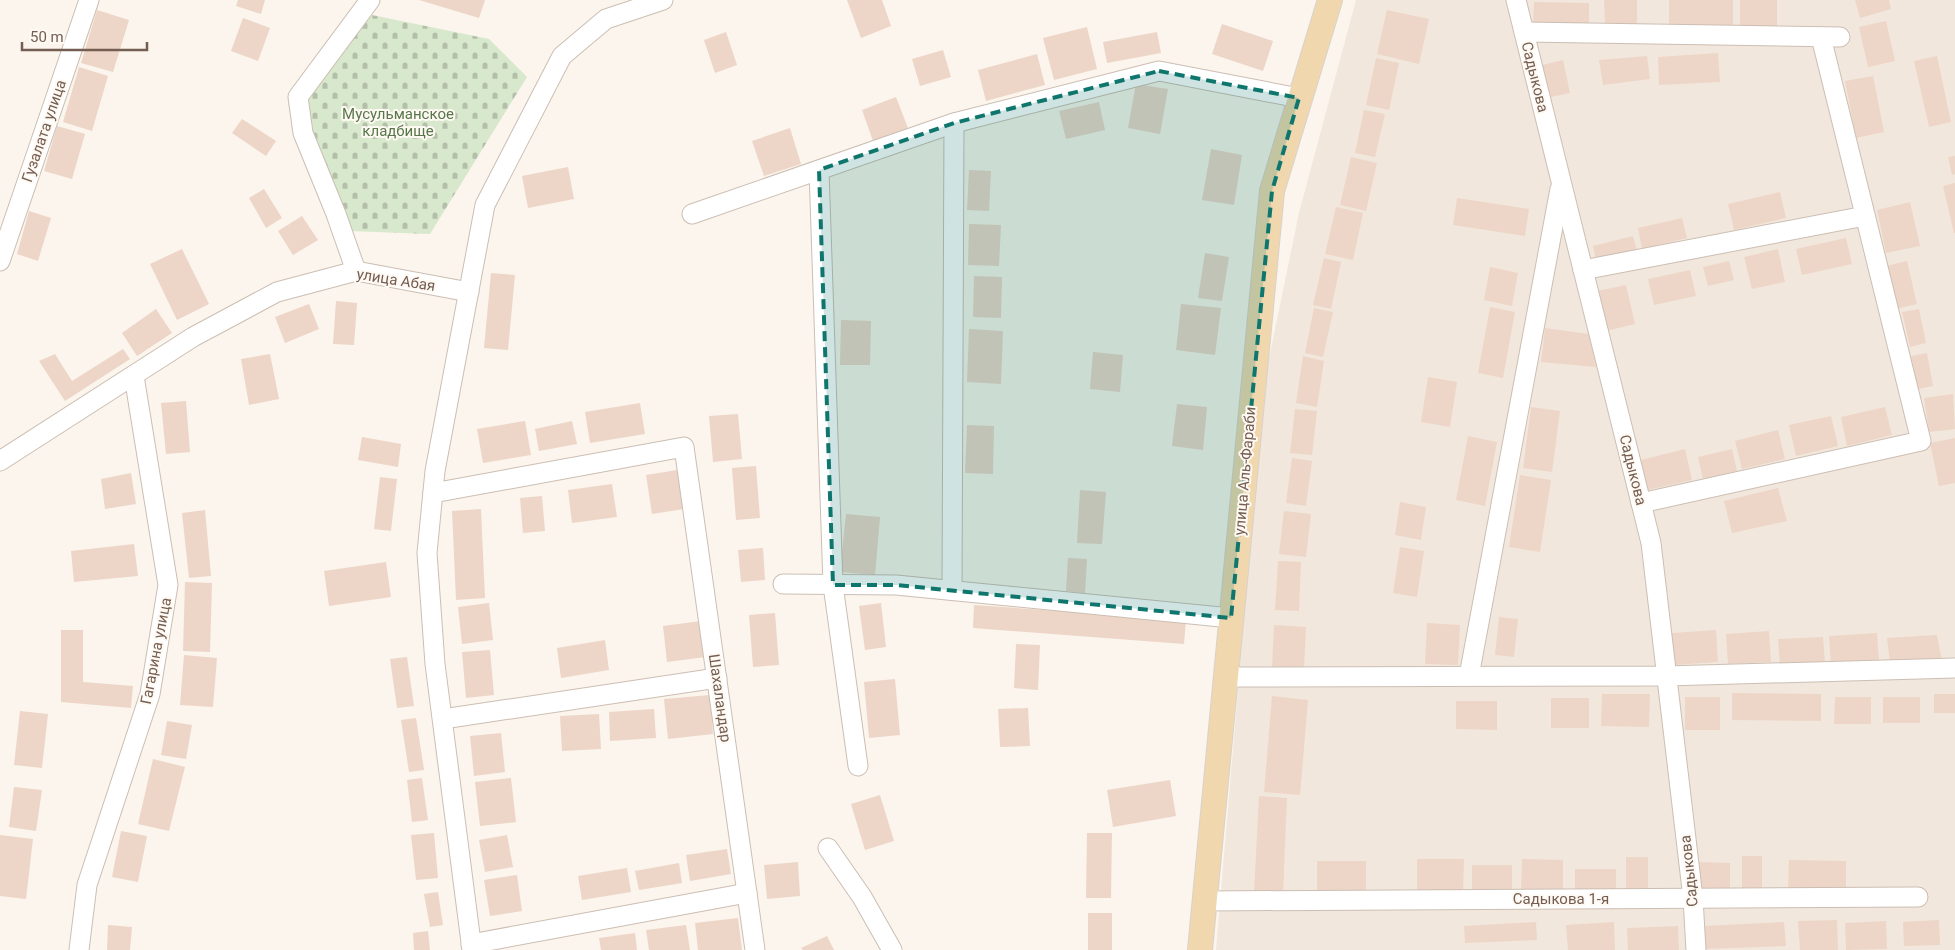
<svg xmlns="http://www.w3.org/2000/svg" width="1955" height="950" font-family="Roboto,sans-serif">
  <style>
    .residential { fill: #f2e7dc }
    .cemetery { fill: url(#cemetery-stones) }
    .building { fill: #edd6c7 }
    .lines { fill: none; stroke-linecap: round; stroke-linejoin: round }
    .minor-casing { stroke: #ccbeb3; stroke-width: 21 }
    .major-casing { stroke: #d8d2ce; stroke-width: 26 }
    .minor { stroke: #fff; stroke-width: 19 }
    .major { stroke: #f1d7ad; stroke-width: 24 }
    .marked { fill: #0f766e; fill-opacity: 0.2; stroke: #0f766e; stroke-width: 4; stroke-dasharray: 10 6; stroke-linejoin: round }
    .labels { text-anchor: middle; stroke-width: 4; stroke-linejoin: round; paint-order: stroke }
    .street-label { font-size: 15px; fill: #745d51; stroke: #fef9f3 }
    .park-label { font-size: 15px; fill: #58784b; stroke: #fef9f3 }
  </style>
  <defs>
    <pattern id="cemetery-stones" width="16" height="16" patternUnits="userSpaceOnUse" patternTransform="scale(1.25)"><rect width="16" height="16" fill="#d7e8cc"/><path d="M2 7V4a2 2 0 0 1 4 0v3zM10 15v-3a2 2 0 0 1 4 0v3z" fill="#b3bfa8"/></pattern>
  </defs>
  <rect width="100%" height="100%" fill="#fbf5ed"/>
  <!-- residential -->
  <path class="residential" d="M1356 0H1955V950H1216L1264 383 1299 213Z"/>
  <!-- cemetery -->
  <path class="cemetery" d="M372 15 489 39 527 77 430 234 349 231 318 185 308 97Z"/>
  <!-- building -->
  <g class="building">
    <path d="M238 0H265L261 14 236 6Z"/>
    <path d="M419 0H485L479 18Z"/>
    <path d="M847 0H882L891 26 861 38Z"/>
    <path d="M1604 0H1637V27H1605Z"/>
    <rect x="1669" y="0" width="64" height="26"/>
    <rect x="1740" y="0" width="37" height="26"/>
    <path d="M1855 0H1889L1891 9 1860 18Z"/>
    <path d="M1534 2 1589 3V25L1533 24Z"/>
    <path d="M97 10 129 20 113 72 81 63Z"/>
    <path d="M1387 10 1429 19 1419 64 1377 54Z"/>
    <path d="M243 18 270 28 258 61 231 51Z"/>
    <path d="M1886 21 1895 61 1868 67 1859 27Z"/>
    <path d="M1222 24 1273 41 1263 71 1212 54Z"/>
    <path d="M1087 27 1097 69 1054 80 1043 38Z"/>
    <path d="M726 32 737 65 715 73 704 40Z"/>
    <path d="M1157 32 1161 53 1107 63 1103 42Z"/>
    <path d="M943 50 951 77 920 86 912 59Z"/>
    <path d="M1718 53 1720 82 1659 85 1658 57Z"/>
    <path d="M1037 54 1045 85 986 101 978 70Z"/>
    <path d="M1647 56 1650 79 1603 85 1599 60Z"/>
    <path d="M1937 56 1951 122 1929 127 1914 61Z"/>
    <path d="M1376 58 1399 63 1389 110 1366 105Z"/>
    <path d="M1563 60 1570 93 1546 98 1538 66Z"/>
    <path d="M79 67 108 76 92 131 63 122Z"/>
    <path d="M1873 76 1884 132 1856 138 1845 81Z"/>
    <path d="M1136 84 1168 89 1160 134 1128 128Z"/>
    <path d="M896 97 908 128 873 141 862 110Z"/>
    <path d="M1099 102 1105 130 1066 139 1059 111Z"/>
    <path d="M1364 110 1385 114 1375 157 1355 153Z"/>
    <path d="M242 119 276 141 266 156 232 133Z"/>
    <path d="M57 126 85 134 72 179 44 171Z"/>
    <path d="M790 128 801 164 764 176 752 141Z"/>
    <path d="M1211 149 1242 155 1234 205 1202 200Z"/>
    <path d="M1955 156V174L1952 175 1948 157Z"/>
    <path d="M1351 157 1377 163 1366 211 1340 205Z"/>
    <path d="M568 167 574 199 528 208 522 176Z"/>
    <path d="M969 170 991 171 989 211 967 210Z"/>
    <path d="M1955 183V233H1954L1943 186Z"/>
    <path d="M264 189 282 218 266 228 249 198Z"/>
    <path d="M1780 192 1786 218 1734 230 1728 204Z"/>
    <path d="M1457 198 1529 209 1525 236 1453 225Z"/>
    <path d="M1910 202 1920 246 1886 253 1877 210Z"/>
    <path d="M1336 207 1363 213 1353 260 1325 254Z"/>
    <path d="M29 211 51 218 38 261 17 254Z"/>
    <path d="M302 216 318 240 293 255 278 231Z"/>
    <path d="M1682 218 1687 238 1642 249 1638 228Z"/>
    <path d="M969 224 1001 225 999 266 968 265Z"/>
    <path d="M1633 236 1637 251 1596 260 1593 246Z"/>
    <path d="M1846 238 1852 264 1802 275 1796 249Z"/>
    <path d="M182 249 209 304 177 320 150 264Z"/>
    <path d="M1778 249 1785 282 1752 289 1744 257Z"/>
    <path d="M1205 253 1229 257 1222 301 1198 298Z"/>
    <path d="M1324 258 1341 262 1331 309 1313 305Z"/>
    <path d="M1729 261 1734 280 1708 286 1703 267Z"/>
    <path d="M1907 261 1917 304 1896 309 1886 266Z"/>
    <path d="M1490 267 1518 273 1512 306 1484 300Z"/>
    <path d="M1690 270 1696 296 1654 305 1648 279Z"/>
    <path d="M491 273 515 275 508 350 484 348Z"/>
    <path d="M974 276 1002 277 1001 318 973 317Z"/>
    <path d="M1626 285 1635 324 1606 331 1597 291Z"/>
    <path d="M336 301 357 303 354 345 333 344Z"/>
    <path d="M309 304 319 329 285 343 275 317Z"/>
    <path d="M1181 304 1221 308 1215 355 1176 350Z"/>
    <path d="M1490 307 1515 312 1503 378 1478 373Z"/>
    <path d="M1314 308 1333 312 1323 357 1305 353Z"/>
    <path d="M156 309 172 333 137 356 122 333Z"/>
    <path d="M1919 309 1926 343 1910 347 1902 312Z"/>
    <path d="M841 320 871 321 870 365H840Z"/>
    <path d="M1545 328 1589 334 1596 367 1541 362Z"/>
    <path d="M969 329 1003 331 1001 384 967 382Z"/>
    <path d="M123 349 130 359 65 401 39 361 55 354 72 381Z"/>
    <path d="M1093 352 1123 355 1120 392 1090 389Z"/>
    <path d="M1927 353 1933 386 1918 389 1911 356Z"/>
    <path d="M270 354 279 399 249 405 241 359Z"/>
    <path d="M1303 356 1324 361 1317 407 1296 403Z"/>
    <path d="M1428 377 1457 382 1450 427 1421 422Z"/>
    <path d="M1953 394 1955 429 1929 432 1924 398Z"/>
    <path d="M186 401 190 452 166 454 161 403Z"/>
    <path d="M640 403 645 434 590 443 585 412Z"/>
    <path d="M1177 404 1207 407 1203 450 1172 446Z"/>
    <path d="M1531 407 1560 411 1552 472 1523 468Z"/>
    <path d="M1885 407 1892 435 1847 446 1841 417Z"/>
    <path d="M1295 409 1317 411 1312 455 1290 453Z"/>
    <path d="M738 414 742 459 713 462 709 416Z"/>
    <path d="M1831 416 1838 446 1796 456 1789 425Z"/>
    <path d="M525 421 531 455 483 463 477 429Z"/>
    <path d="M572 421 577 444 539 451 535 429Z"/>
    <path d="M967 425 994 426 993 474 965 473Z"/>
    <path d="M1778 430 1785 459 1742 469 1735 441Z"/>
    <path d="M1468 436 1497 442 1485 506 1456 500Z"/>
    <path d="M362 437 401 444 398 467 358 460Z"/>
    <path d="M1955 438V483L1939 486 1930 443Z"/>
    <path d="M1685 449 1692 480 1648 490 1641 460Z"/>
    <path d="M1732 449 1737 471 1703 479 1698 457Z"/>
    <path d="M1292 458 1312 461 1306 506 1286 503Z"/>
    <path d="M756 466 760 518 736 520 732 468Z"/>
    <path d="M677 470 684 509 652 514 646 475Z"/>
    <path d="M131 473 136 504 105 509 101 479Z"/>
    <path d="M1520 475 1551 480 1540 552 1509 547Z"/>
    <path d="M380 477 397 479 391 531 374 529Z"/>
    <path d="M612 484 617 517 572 523 568 490Z"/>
    <path d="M1778 488 1787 521 1732 533 1724 501Z"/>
    <path d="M1080 490 1106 492 1102 544 1077 543Z"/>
    <path d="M542 496 545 531 523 533 520 498Z"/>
    <path d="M1400 502 1426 507 1421 540 1395 535Z"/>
    <path d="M481 509 485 598 456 600 452 511Z"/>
    <path d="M205 510 211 576 189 578 182 513Z"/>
    <path d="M1284 511 1311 514 1306 557 1279 554Z"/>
    <path d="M846 514 880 517 875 575 840 572Z"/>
    <path d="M134 544 138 576 74 582 71 551Z"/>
    <path d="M1400 547 1424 551 1417 597 1393 593Z"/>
    <path d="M763 548 765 580 741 582 738 550Z"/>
    <path d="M1068 558 1087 559 1085 593 1066 591Z"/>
    <path d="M1278 561 1301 562 1299 611 1275 610Z"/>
    <path d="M386 562 391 597 329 606 324 571Z"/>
    <path d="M185 582 212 583 210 652 183 651Z"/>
    <path d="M489 603 493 640 462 644 458 607Z"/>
    <path d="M881 603 886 647 865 650 859 606Z"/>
    <path d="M974 605 1186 620 1184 644 973 628Z"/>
    <path d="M775 613 779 665 753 667 749 615Z"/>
    <path d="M1499 617 1518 619 1514 657 1495 655Z"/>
    <path d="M701 621 706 657 667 662 663 626Z"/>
    <path d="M1427 623 1460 625 1458 665 1425 664Z"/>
    <path d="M1274 625 1306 627 1304 669 1272 667Z"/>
    <path d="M61 630H83V682L133 686 131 708 61 702Z"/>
    <path d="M1716 630 1718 662 1674 665 1672 633Z"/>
    <path d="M1769 631 1771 662 1728 664 1726 634Z"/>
    <path d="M1877 633 1879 661 1831 664 1829 636Z"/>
    <path d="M1937 635 1942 661 1890 663 1887 638Z"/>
    <path d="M1823 637 1825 663 1780 666 1778 639Z"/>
    <path d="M605 640 609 670 561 678 557 648Z"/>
    <path d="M1016 644 1040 645 1038 690 1014 688Z"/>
    <path d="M490 650 494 695 466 698 462 652Z"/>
    <path d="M184 655 217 658 213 707 180 705Z"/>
    <path d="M407 657 414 706 397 708 390 659Z"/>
    <path d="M895 679 900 735 869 738 864 682Z"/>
    <path d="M1732 693 1821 694V721L1732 720Z"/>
    <path d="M1602 694H1650L1649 727 1601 726Z"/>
    <rect x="1934" y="694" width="21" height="19"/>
    <path d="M710 695 713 734 668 739 664 699Z"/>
    <path d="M1272 696 1308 700 1300 795 1264 792Z"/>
    <rect x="1685" y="697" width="35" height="33"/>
    <path d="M1835 697H1871V724H1834Z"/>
    <rect x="1883" y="697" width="37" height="26"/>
    <rect x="1551" y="698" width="38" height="30"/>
    <path d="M1456 701H1497V730L1456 729Z"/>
    <path d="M1028 708 1030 746 1000 747 998 709Z"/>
    <path d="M654 709 656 738 610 741 609 712Z"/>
    <path d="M20 711 48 714 42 768 14 765Z"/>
    <path d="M599 714 601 749 562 751 560 716Z"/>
    <path d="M416 718 424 770 409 772 401 720Z"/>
    <path d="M167 721 192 725 186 759 161 755Z"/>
    <path d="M501 733 505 772 474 776 470 736Z"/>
    <path d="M153 759 185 767 169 831 138 824Z"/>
    <path d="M422 778 428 820 412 822 407 780Z"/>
    <path d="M511 778 516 822 480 826 475 782Z"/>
    <path d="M1170 780 1176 816 1113 827 1107 790Z"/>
    <path d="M14 787 42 790 36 831 9 827Z"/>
    <path d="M880 795 894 841 865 850 851 804Z"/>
    <path d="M1259 796 1287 798 1283 894 1254 893Z"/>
    <path d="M121 831 147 836 138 882 112 877Z"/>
    <path d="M434 833 438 878 416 880 411 835Z"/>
    <path d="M1087 833H1112L1111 898H1086Z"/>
    <path d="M0 835 33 839 26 899 0 896Z"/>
    <path d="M507 835 513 867 485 872 479 840Z"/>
    <path d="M727 849 731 874 690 881 686 855Z"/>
    <rect x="1742" y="856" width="20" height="34"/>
    <rect x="1626" y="857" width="22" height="36"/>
    <path d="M1417 859H1464L1463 891 1417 890Z"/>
    <path d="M1522 859 1563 860V891L1521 890Z"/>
    <path d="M1789 860 1846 861V892L1788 891Z"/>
    <rect x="1317" y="861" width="49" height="33"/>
    <path d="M798 862 800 896 767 899 764 865Z"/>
    <path d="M1697 862 1730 863V892H1697Z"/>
    <path d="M679 863 682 883 639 890 635 871Z"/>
    <rect x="1472" y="865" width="40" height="25"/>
    <path d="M627 868 631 892 582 900 578 876Z"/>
    <path d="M1575 869H1616V891L1575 890Z"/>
    <path d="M517 875 522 911 490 916 484 880Z"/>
    <path d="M438 892 443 925 430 927 424 894Z"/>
    <rect x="1088" y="913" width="24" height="37"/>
    <path d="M738 918 742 950H698L695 923Z"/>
    <path d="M1837 920 1838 950H1800L1798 921Z"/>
    <path d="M1939 920 1940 945 1904 946 1903 922Z"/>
    <path d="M1886 921 1887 949 1846 950 1845 923Z"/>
    <path d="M1536 922 1537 940 1465 943 1464 926Z"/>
    <path d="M1614 922 1615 950H1568L1566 925Z"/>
    <path d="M1784 922 1786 946 1706 949 1704 926Z"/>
    <path d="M108 925 132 927 130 950H107Z"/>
    <path d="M686 925 690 950H649L646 930Z"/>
    <path d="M1678 926 1679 950H1628L1627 928Z"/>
    <path d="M428 931 430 950H414L413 933Z"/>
    <path d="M635 933 637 950H601L599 938Z"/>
    <path d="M827 936 834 950H803L801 948Z"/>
  </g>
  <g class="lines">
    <defs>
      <g id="minor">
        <path d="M1516 0 1651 543 1693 898 1696 950"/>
        <path d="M1524 32 1840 37"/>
        <path d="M819 170 833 585 858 766"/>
        <path d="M692 214 954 123 1159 71 1299 98"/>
        <path d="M0 261 89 0"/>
        <path d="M1583 270 1865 216"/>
        <path d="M356 271 336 214 303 133 298 97 370 0"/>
        <path d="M0 461 193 337 277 292 356 271 469 292"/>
        <path d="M433 493 684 447 755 950"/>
        <path d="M1641 503 1921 441 1821 37"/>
        <path d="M783 584 896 585 1231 618"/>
        <path d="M952 590 954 123"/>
        <path d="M1469 676 1560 189"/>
        <path d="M1225 677 1666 676 1955 668"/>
        <path d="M443 719 717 678"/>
        <path d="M828 848 862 897 892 950"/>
        <path d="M1204 901 1918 897"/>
        <path d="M471 944 747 893"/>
        <path d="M79 950 87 885 150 694 168 585 134 376"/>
        <path d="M472 950 435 664 427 553 435 471 485 205 562 56 606 19 663 0"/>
      </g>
      <path id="major" d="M1200 950 1272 191 1330 0"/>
    </defs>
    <!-- minor casing -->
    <use href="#minor" class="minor-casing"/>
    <!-- major casing -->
    <use href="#major" class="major-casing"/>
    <!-- minor -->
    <use href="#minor" class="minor"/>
    <!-- major -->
    <use href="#major" class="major"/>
  </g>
  <!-- marked area -->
  <path class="marked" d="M1159 71 1299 98 1272 191 1231 618 896 585H833L819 170 954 123Z"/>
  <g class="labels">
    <!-- street labels -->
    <g class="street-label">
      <text transform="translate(1535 77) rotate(76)" y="5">Садыкова</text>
      <text transform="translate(44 131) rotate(-71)" y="5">Гузалата улица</text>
      <text transform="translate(396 280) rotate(9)" y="5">улица Абая</text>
      <text transform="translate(1633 470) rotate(76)" y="5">Садыкова</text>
      <text transform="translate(1245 471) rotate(-85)" y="5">улица Аль-Фараби</text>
      <text transform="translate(156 651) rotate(-79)" y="5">Гагарина улица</text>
      <text transform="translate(720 698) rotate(82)" y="5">Шахаландар</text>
      <text transform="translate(1689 871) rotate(-96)" y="5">Садыкова</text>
      <text x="1561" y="904">Садыкова 1-я</text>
    </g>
    <!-- park labels -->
    <g class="park-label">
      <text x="398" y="119">Мусульманское<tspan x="398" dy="17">кладбище</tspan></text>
    </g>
  </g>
  <!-- scale -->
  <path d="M22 42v8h125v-8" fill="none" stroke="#745d51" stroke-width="2.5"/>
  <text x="30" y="42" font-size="15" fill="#745d51" stroke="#fef9f3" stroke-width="4" paint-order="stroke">50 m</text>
</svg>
